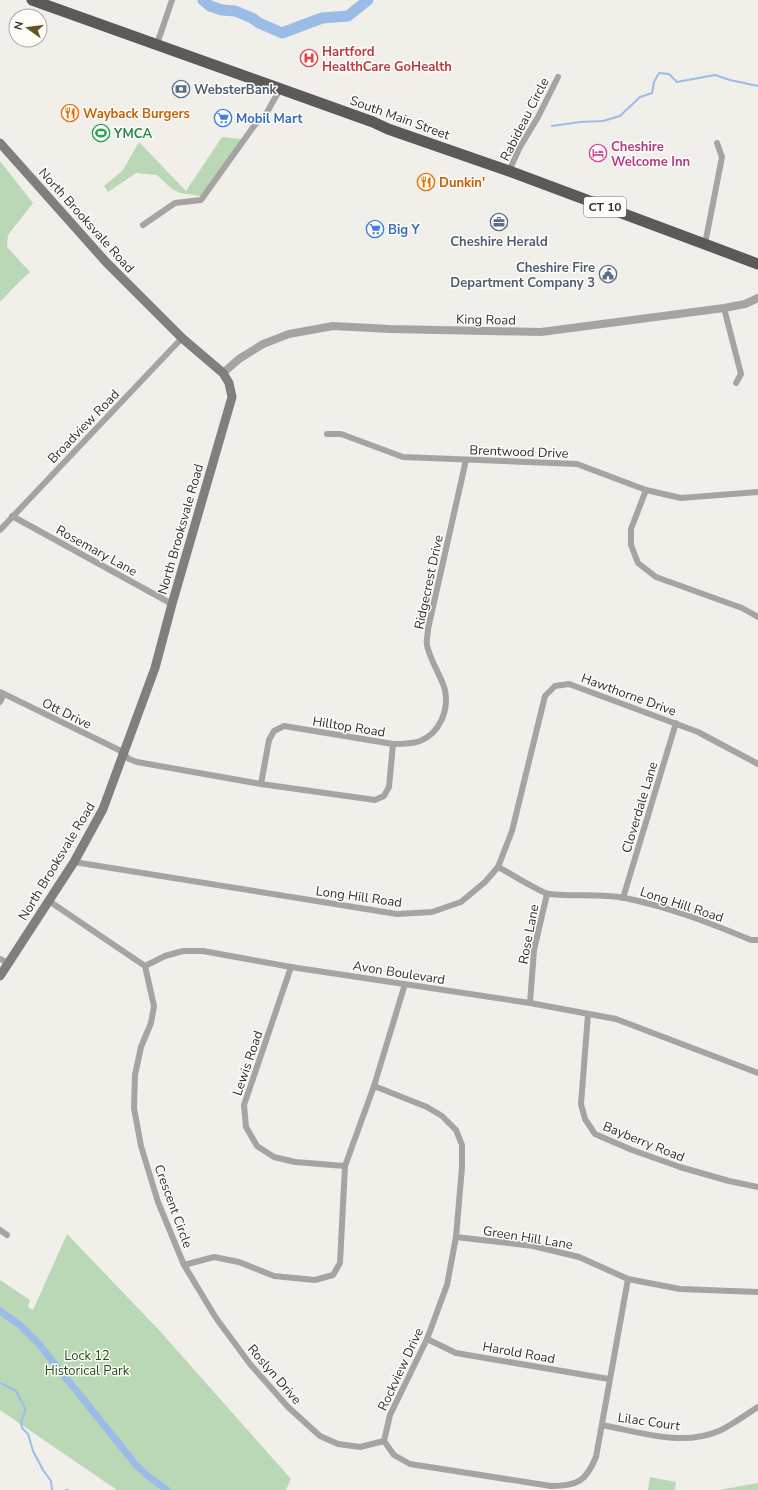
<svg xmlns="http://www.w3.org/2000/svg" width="758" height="1490" font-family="'Nunito Sans',sans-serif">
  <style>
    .green { fill: #bad7b6 }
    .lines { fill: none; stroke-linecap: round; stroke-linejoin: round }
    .stream { stroke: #9bbce6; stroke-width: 2 }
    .canal { stroke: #9bbce6; stroke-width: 7 }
    .river { stroke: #9bbce6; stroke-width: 11 }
    .minor { stroke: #a6a3a3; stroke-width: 6 }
    .tertiary { stroke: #a6a3a3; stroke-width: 8 }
    .secondary { stroke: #827e7e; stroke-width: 9 }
    .trunk { stroke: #5e5959; stroke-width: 11 }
    .labels { text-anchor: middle; stroke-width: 3; stroke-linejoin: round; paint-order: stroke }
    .shield { fill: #fffdf7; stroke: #706e6b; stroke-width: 1 }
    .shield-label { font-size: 12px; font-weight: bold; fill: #32312f }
    .health-label { font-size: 13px; font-weight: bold; fill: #be3a42; stroke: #fffdf7; text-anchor: start }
    .service-label { font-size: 13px; font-weight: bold; fill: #4e5e75; stroke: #fffdf7; text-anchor: start }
    .food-label { font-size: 13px; font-weight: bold; fill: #c56008; stroke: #fffdf7; text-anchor: start }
    .street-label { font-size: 13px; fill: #32312f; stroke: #fffdf7 }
    .shop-label { font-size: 13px; font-weight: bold; fill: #366cbe; stroke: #fffdf7; text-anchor: start }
    .leisure-label { font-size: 13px; font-weight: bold; fill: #27864d; stroke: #fffdf7; text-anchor: start }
    .hotel-label { font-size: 13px; font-weight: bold; fill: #b23c85; stroke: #fffdf7; text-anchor: start }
    .park-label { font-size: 13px; fill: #22521b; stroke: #fffdf7 }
  </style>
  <rect width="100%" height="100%" fill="#f1efea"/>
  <!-- green -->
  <g class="green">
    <path d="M222 137 242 139 201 196 180 193 172 189 157 175 136 173 108 192 104 186 123 170 139 142 186 191Z"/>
    <path d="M0 161 33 203 8 235 7 247 30 272 19 282 0 302Z"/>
    <path d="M67 1234 158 1329 291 1479 286 1490H117L0 1410V1280L30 1300 28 1307 33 1310Z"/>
    <path d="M650 1477 676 1482 675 1490H648Z"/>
    <path d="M758 1483V1490H719Z"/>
  </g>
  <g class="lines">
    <!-- stream -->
    <g class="stream">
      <path d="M552 126 580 122 603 121 620 116 640 97 652 93 654 82 659 73 669 74 677 82 715 75 730 80 758 86"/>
      <path d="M0 1383 16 1391 25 1408V1412L21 1422 22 1428 28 1434 33 1451 43 1470 51 1481 52 1490"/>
      <path d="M66 1490H68"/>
    </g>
    <!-- canal -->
    <path class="canal" d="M0 1311 20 1325 38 1343 136 1465 149 1477 167 1490"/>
    <!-- river -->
    <path class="river" d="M203 0 210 6 222 10 235 11 252 18 259 23 282 33 322 18 348 16 368 0"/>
    <!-- minor -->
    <g class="minor">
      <path d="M157 44 172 0"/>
      <path d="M509 171 520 147 538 117 558 77"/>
      <path d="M143 225 175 203 201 200 254 126 266 114 280 89"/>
      <path d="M705 244 722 157 717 143"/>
      <path d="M724 308 741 374 736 383"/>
      <path d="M327 434H341L403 457 577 464 646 490 681 498 758 492"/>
      <path d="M646 490 631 529V545L638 563 656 577 742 608 758 617"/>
      <path d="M12 516 172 604"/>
      <path d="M0 530 182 338"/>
      <path d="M0 692 119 750 129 759 137 762 261 784 375 800 384 796 389 787 393 744"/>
      <path d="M0 702 4 694"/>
      <path d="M261 784 269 740 274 731 284 726 393 744C402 744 412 744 420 741 440 733 449 710 445 690 441 675 430 661 427 645 426 640 428 634 428 629L466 460"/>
      <path d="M74 862 397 914 432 912 461 902 485 882 498 867 512 831 545 696 555 686 569 684 698 732 758 764"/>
      <path d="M498 867C508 872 541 893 549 894 574 897 600 893 625 898 669 907 710 923 751 940H758"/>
      <path d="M623 898 676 723"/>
      <path d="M49 901 145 966 165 956 183 951H203L291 967 530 1003 616 1019 758 1073"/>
      <path d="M0 959 8 963"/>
      <path d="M145 966 154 1006 151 1023 141 1047 135 1075 134 1108 141 1146 158 1202 184 1265 216 1318 250 1364 288 1407 320 1436 338 1444 360 1447 384 1441"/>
      <path d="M291 967 244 1105 246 1127 257 1146 274 1157 295 1162 345 1166"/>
      <path d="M530 1003 534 950 547 894"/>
      <path d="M588 1014 581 1104 585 1119 595 1134 632 1150 680 1167 729 1181 758 1187"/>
      <path d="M374 1086 427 1107 442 1116 456 1130 462 1145V1167L456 1237 447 1285 427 1339 390 1415 384 1441 394 1455 410 1464 551 1486C578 1486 586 1481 596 1457L628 1279"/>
      <path d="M0 1230 7 1235"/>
      <path d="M456 1237 533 1246 579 1257 628 1279 680 1289 758 1292"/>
      <path d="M184 1265 214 1257 239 1262 274 1276 315 1280 333 1275 340 1263 345 1166 374 1086 405 984"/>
      <path d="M427 1339 456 1353 609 1379"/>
      <path d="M602 1425C639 1432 682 1447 719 1431 732 1425 745 1415 758 1407"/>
    </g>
    <!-- tertiary -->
    <path class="tertiary" d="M223 373 239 359 263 344 289 334 333 326 390 329 541 332 724 308 745 304 758 298"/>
    <!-- secondary -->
    <path class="secondary" d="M0 143 106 262 182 338 223 373 229 383 232 397 172 604 155 668 103 809 74 862 0 976"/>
    <!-- trunk -->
    <path class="trunk" d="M32 0 373 122 388 129 509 171 758 264"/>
  </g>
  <!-- icons -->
  <defs>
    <symbol id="hospital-ring" viewBox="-11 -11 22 22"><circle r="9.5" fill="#fffdf7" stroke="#e0444e" stroke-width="1.5"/><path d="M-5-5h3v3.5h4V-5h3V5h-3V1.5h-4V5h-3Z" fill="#e0444e"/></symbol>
    <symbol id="bank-ring" viewBox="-11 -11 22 22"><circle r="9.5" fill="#fffdf7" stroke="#5c6f8a" stroke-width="1.5"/><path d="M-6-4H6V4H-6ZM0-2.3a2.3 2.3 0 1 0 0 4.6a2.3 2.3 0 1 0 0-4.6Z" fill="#5c6f8a"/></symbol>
    <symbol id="restaurant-ring" viewBox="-11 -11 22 22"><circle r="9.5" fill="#fffdf7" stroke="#e8710a" stroke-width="1.5"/><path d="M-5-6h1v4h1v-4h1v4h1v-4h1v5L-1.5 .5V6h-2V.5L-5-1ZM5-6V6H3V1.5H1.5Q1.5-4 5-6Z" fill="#e8710a"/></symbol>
    <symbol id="supermarket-ring" viewBox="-11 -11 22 22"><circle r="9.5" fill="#fffdf7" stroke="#3f7fe0" stroke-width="1.5"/><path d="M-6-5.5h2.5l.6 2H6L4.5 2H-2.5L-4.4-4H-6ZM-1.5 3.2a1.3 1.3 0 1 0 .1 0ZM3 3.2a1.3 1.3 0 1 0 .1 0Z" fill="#3f7fe0"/></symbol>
    <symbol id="stadium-ring" viewBox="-11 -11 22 22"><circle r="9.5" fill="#fffdf7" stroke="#2e9e5b" stroke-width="1.5"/><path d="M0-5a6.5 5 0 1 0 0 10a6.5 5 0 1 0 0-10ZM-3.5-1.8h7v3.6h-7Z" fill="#2e9e5b"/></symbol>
    <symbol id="hotel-ring" viewBox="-11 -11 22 22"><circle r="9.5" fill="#fffdf7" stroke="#d1479c" stroke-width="1.5"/><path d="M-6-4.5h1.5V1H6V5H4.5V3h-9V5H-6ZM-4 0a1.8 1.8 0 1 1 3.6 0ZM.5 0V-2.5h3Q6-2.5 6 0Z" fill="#d1479c"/></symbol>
    <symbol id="office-ring" viewBox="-11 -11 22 22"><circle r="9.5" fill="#fffdf7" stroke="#5c6f8a" stroke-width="1.5"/><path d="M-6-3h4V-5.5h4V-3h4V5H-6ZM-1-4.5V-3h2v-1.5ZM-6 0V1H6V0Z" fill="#5c6f8a"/></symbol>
    <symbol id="civic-ring" viewBox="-11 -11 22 22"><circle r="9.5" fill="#fffdf7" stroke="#5c6f8a" stroke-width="1.5"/><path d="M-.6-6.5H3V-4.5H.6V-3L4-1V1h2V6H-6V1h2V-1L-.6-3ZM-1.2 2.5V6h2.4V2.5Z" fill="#5c6f8a"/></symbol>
  </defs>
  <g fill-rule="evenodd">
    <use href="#hospital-ring" x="299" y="48" width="20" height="20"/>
    <use href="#bank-ring" x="171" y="79" width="20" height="20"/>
    <use href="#restaurant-ring" x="60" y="103" width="20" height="20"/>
    <use href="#supermarket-ring" x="213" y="108" width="20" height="20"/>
    <use href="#stadium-ring" x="91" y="123" width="20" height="20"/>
    <use href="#hotel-ring" x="588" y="143" width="20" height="20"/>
    <use href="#restaurant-ring" x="416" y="172" width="20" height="20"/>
    <use href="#office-ring" x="489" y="212" width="20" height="20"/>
    <use href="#supermarket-ring" x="365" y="219" width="20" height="20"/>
    <use href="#civic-ring" x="598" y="264" width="20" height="20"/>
  </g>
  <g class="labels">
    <!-- shield labels -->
    <rect class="shield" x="584" y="197" width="42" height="20" rx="3"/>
    <g class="shield-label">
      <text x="605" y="211">CT 10</text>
    </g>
    <!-- health labels -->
    <g class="health-label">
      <text x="322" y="56">Hartford<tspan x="322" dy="15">HealthCare GoHealth</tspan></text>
    </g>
    <!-- service labels -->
    <g class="service-label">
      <text x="194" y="94">WebsterBank</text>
      <text x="499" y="246" text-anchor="middle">Cheshire Herald</text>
      <text x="595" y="272" text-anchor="end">Cheshire Fire<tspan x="595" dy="15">Department Company 3</tspan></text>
    </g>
    <!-- food labels -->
    <g class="food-label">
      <text x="83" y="118">Wayback Burgers</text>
      <text x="439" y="187">Dunkin'</text>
    </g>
    <!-- street labels -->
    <g class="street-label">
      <text transform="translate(400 117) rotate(20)" y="5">South Main Street</text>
      <text transform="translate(524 119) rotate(-63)" y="5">Rabideau Circle</text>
      <text transform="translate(87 220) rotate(48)" y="5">North Brooksvale Road</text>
      <text transform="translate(486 319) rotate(1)" y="5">King Road</text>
      <text transform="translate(83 426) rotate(-46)" y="5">Broadview Road</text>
      <text transform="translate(519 451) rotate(2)" y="5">Brentwood Drive</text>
      <text transform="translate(180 529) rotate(-74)" y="5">North Brooksvale Road</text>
      <text transform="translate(97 550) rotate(29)" y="5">Rosemary Lane</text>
      <text transform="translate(428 582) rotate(-78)" y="5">Ridgecrest Drive</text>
      <text transform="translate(629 694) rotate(20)" y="5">Hawthorne Drive</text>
      <text transform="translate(67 713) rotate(26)" y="5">Ott Drive</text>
      <text transform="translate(349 726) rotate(9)" y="5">Hilltop Road</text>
      <text transform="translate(639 807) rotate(-73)" y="5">Cloverdale Lane</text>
      <text transform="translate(56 861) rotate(-59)" y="5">North Brooksvale Road</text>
      <text transform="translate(359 896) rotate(8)" y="5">Long Hill Road</text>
      <text transform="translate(682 904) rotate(18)" y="5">Long Hill Road</text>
      <text transform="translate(528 934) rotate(-79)" y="5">Rose Lane</text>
      <text transform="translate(399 972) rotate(9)" y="5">Avon Boulevard</text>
      <text transform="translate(247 1063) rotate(-71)" y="5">Lewis Road</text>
      <text transform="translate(644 1141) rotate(22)" y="5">Bayberry Road</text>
      <text transform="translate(174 1206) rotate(70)" y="5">Crescent Circle</text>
      <text transform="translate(528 1237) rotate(9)" y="5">Green Hill Lane</text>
      <text transform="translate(519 1352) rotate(10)" y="5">Harold Road</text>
      <text transform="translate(400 1369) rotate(-65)" y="5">Rockview Drive</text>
      <text transform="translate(275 1374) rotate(49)" y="5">Roslyn Drive</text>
      <text transform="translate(649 1421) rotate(8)" y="5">Lilac Court</text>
    </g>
    <!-- shop labels -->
    <g class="shop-label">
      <text x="236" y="123">Mobil Mart</text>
      <text x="388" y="234">Big Y</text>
    </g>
    <!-- leisure labels -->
    <g class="leisure-label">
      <text x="114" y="138">YMCA</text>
    </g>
    <!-- hotel labels -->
    <g class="hotel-label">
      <text x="611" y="151">Cheshire<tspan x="611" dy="15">Welcome Inn</tspan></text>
    </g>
    <!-- park labels -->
    <g class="park-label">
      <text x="87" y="1360">Lock 12<tspan x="87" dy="15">Historical Park</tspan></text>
    </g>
  </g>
  <!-- north arrow -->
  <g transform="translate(28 28) rotate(284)"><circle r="19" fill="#fffdf7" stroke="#adaba7"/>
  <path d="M0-3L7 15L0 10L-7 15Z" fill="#635522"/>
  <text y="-6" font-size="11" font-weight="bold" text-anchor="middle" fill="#32312f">N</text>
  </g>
</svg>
